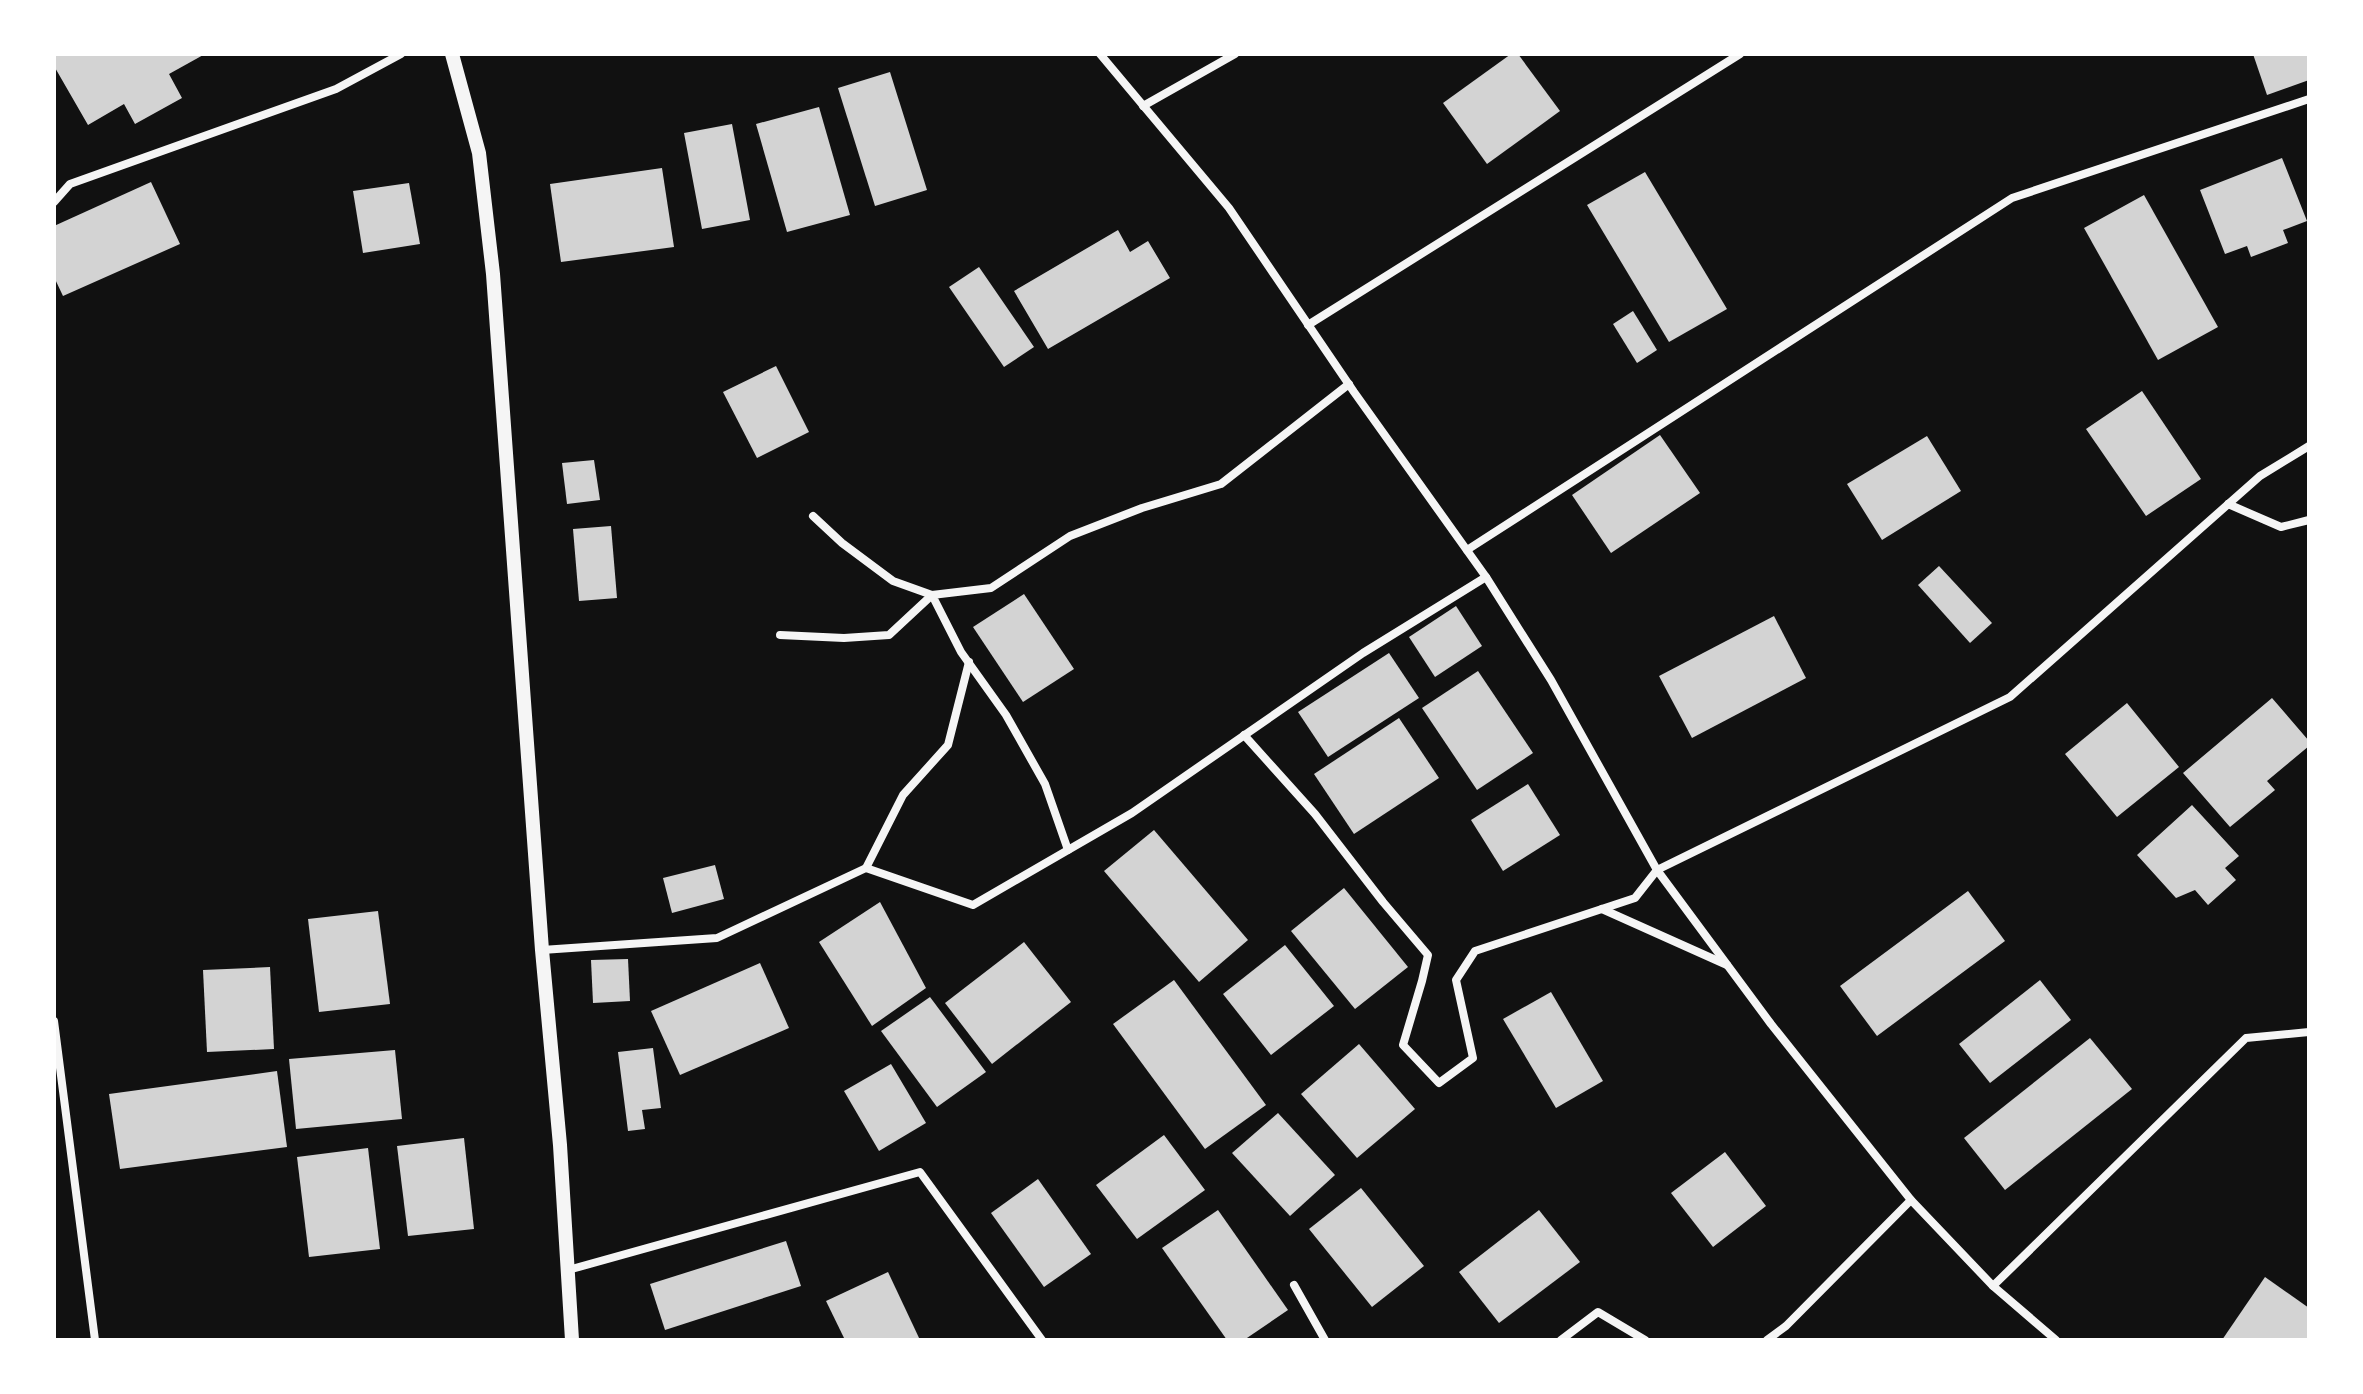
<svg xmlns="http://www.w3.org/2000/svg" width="2363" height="1394" font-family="Literata,serif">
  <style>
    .building { fill: #d3d3d3 }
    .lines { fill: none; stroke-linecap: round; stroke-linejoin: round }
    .minor { stroke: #f5f5f5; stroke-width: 8 }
    .tertiary { stroke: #f5f5f5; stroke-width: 14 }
  </style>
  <rect width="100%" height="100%" fill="#111"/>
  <!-- building -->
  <g class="building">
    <path d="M54 54H205L169 74 182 98 135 124 124 104 88 125 54 66Z"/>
    <path d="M1511 54H1518L1560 111 1487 164 1443 103Z"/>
    <path d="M2253 54H2309V80L2267 95Z"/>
    <path d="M890 72 927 190 875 206 838 88Z"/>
    <path d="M819 107 850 215 787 232 756 124Z"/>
    <path d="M732 124 750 220 702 229 684 133Z"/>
    <path d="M2282 158 2307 221 2283 230 2288 243 2251 257 2247 246 2225 254 2200 190Z"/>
    <path d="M662 168 674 247 561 262 550 184Z"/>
    <path d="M1645 172 1727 309 1669 342 1587 205Z"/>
    <path d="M151 182 180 244 63 296 54 277V226Z"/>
    <path d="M409 183 420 244 363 253 353 191Z"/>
    <path d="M2144 195 2218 327 2158 360 2084 228Z"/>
    <path d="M1118 230 1130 252 1148 241 1170 278 1048 349 1014 291Z"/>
    <path d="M979 267 1034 347 1004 367 949 287Z"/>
    <path d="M1633 311 1657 350 1637 363 1613 324Z"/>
    <path d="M776 366 809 432 757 458 723 392Z"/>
    <path d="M2142 391 2201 479 2146 516 2086 429Z"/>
    <path d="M1660 435 1700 493 1611 553 1572 495Z"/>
    <path d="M1927 436 1961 491 1882 540 1847 484Z"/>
    <path d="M594 460 600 500 567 504 562 463Z"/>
    <path d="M611 526 617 598 579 601 573 529Z"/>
    <path d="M1939 566 1992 623 1970 643 1918 585Z"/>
    <path d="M1024 594 1074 669 1023 702 973 627Z"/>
    <path d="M1456 606 1482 646 1435 677 1409 637Z"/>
    <path d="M1774 616 1806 678 1692 738 1659 676Z"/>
    <path d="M1389 653 1419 698 1328 757 1298 712Z"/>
    <path d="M1478 671 1533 753 1477 790 1422 708Z"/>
    <path d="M2272 698 2309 741V746L2267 781 2275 790 2230 827 2183 773Z"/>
    <path d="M2127 703 2179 767 2117 817 2065 754Z"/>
    <path d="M1399 718 1439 778 1354 834 1314 774Z"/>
    <path d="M1528 784 1560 835 1503 871 1471 820Z"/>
    <path d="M2192 805 2239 856 2225 868 2236 880 2208 905 2195 890 2176 898 2137 855Z"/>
    <path d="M1154 830 1248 940 1199 982 1104 871Z"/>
    <path d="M715 865 724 899 672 913 663 878Z"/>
    <path d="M1344 888 1408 967 1355 1009 1291 931Z"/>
    <path d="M1968 891 2005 941 1877 1036 1840 986Z"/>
    <path d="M880 902 926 988 872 1026 819 942Z"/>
    <path d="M378 911 390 1004 319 1012 308 919Z"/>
    <path d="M1024 942 1071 1002 992 1064 945 1003Z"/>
    <path d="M1285 945 1334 1006 1271 1055 1223 994Z"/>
    <path d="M628 959 630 1001 593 1003 591 960Z"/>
    <path d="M760 963 789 1028 680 1075 651 1011Z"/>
    <path d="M270 967 274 1049 207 1052 203 970Z"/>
    <path d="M1174 980 1266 1105 1205 1149 1113 1024Z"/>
    <path d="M2040 980 2071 1020 1990 1083 1959 1044Z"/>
    <path d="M1551 992 1603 1081 1556 1108 1503 1019Z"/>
    <path d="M930 997 986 1072 937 1107 881 1031Z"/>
    <path d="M2090 1038 2132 1089 2005 1190 1964 1138Z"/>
    <path d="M1359 1044 1415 1109 1357 1158 1301 1094Z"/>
    <path d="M653 1048 661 1108 642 1110 645 1129 628 1131 618 1052Z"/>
    <path d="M395 1050 402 1119 296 1129 289 1059Z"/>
    <path d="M891 1064 926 1123 879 1151 844 1091Z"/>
    <path d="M277 1071 287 1147 120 1169 109 1094Z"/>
    <path d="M1278 1113 1335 1175 1290 1216 1232 1153Z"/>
    <path d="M1164 1135 1205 1190 1137 1239 1096 1185Z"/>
    <path d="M464 1138 474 1229 408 1236 397 1146Z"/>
    <path d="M368 1148 380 1249 309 1257 297 1157Z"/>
    <path d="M1725 1152 1766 1206 1713 1247 1671 1193Z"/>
    <path d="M1038 1179 1091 1254 1044 1287 991 1213Z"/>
    <path d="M1361 1188 1424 1266 1372 1307 1309 1229Z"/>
    <path d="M1218 1210 1288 1310 1244 1340H1227L1162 1248Z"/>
    <path d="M1539 1210 1580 1262 1499 1323 1459 1272Z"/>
    <path d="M786 1241 801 1286 665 1330 650 1284Z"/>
    <path d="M888 1272 920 1340H845L826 1301Z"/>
    <path d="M2265 1277 2309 1308V1340H2222Z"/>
  </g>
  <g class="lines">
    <!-- minor -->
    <g class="minor">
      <path d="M1100 54 1229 208 1354 392 1486 577 1551 680 1657 870 1771 1024 1911 1200 1993 1286 2056 1340"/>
      <path d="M1143 106 1235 54"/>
      <path d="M54 202 70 184 336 89 401 54"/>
      <path d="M1308 325 1740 54"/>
      <path d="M2228 504 2281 527 2309 520"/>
      <path d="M1467 550 2012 198 2309 99"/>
      <path d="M780 635 844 638 889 635 932 595 893 581 842 543 813 516"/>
      <path d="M1244 735 1315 814 1383 902 1428 955 1422 981 1403 1045 1439 1083 1473 1058 1456 980 1475 951 1635 898 1657 870 2010 697 2260 476 2309 446"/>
      <path d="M1068 850 1045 784 1006 715 961 652 932 595 991 588 1070 536 1142 508 1221 484 1349 384"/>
      <path d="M866 868 903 795 948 745 969 662"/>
      <path d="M1602 909 1727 965"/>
      <path d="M542 950 717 938 866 868 973 905 1132 813 1363 653 1486 577"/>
      <path d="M54 1021 95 1340"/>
      <path d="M568 1270 920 1172 1042 1340"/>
      <path d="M1294 1285 1325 1340"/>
      <path d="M1993 1286 2246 1038 2309 1032"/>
      <path d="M1561 1340 1598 1312 1645 1340"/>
      <path d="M1767 1340 1786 1326 1911 1200"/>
    </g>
    <!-- tertiary -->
    <path class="tertiary" d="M452 54 479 153 493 274 542 950 560 1145 572 1340"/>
  </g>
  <!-- border -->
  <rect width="2363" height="1394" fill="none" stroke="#ffffff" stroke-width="112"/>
</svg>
